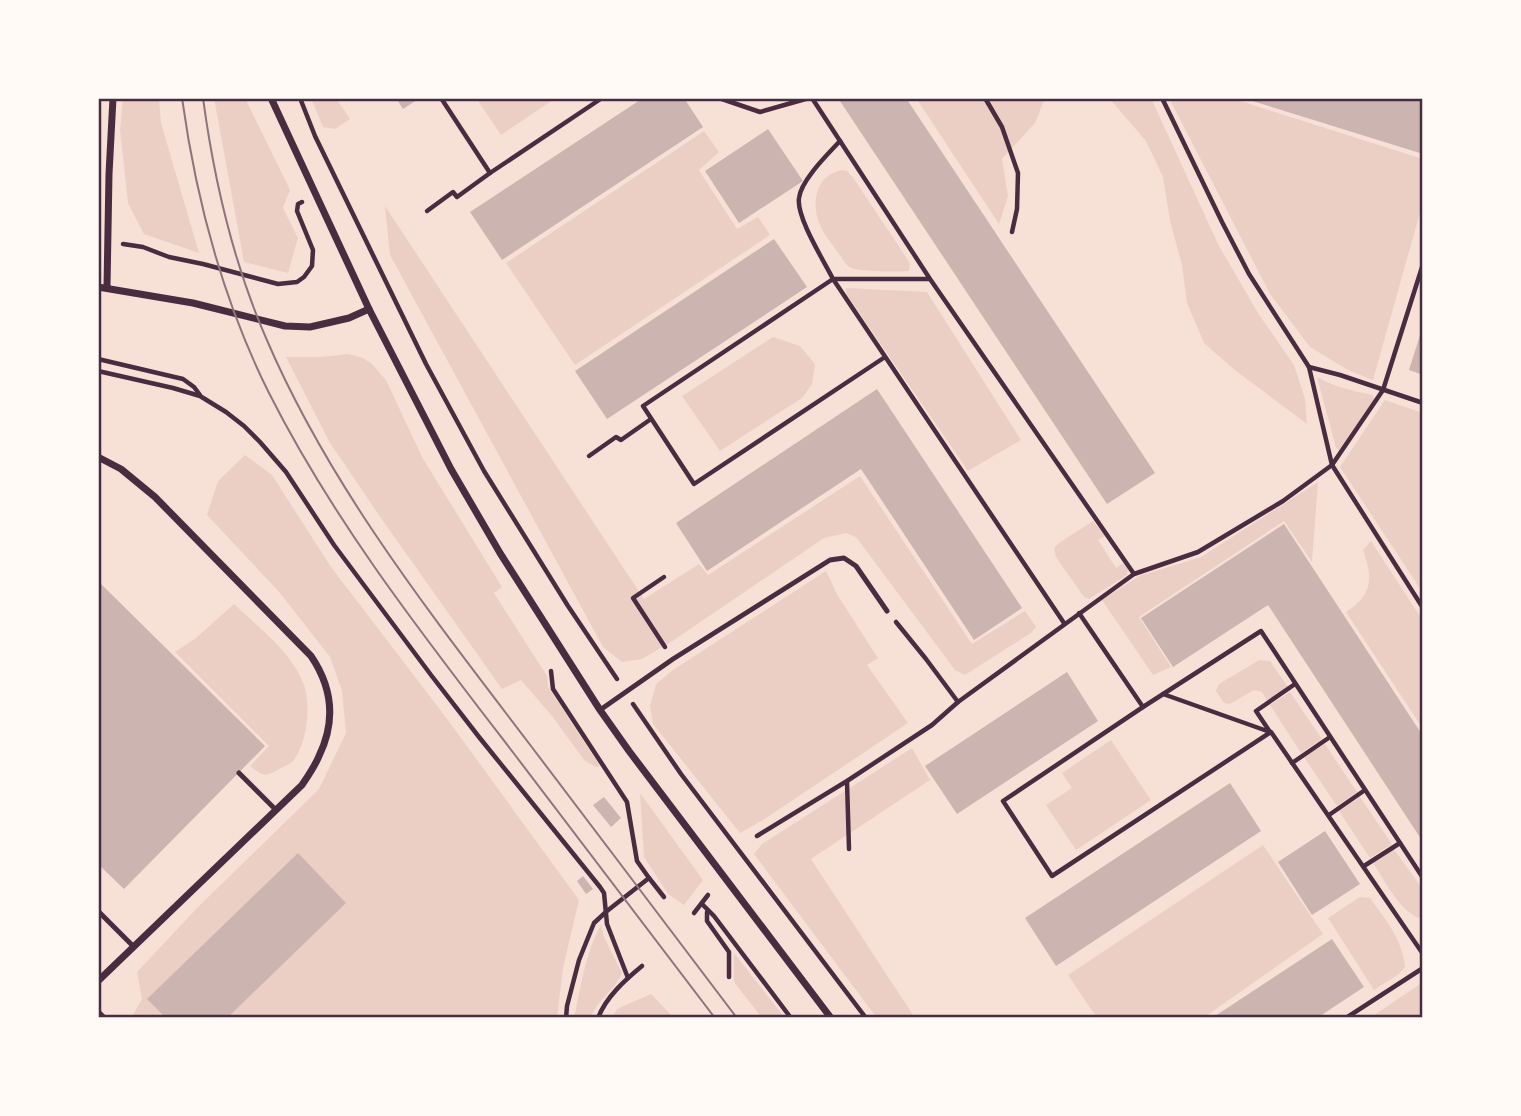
<svg xmlns="http://www.w3.org/2000/svg" width="1521" height="1116" font-family="Spectral,serif">
  <style>
    .green { fill: #ebcfc5 }
    .building { fill: #ccb4b1 }
    .lines { fill: none; stroke-linecap: round; stroke-linejoin: round }
    .path { stroke: #4a2c40; stroke-width: 4.5 }
    .service { stroke: #4a2c40; stroke-width: 5 }
    .minor { stroke: #4a2c40; stroke-width: 7 }
    .tram { stroke: #8f747c; stroke-width: 2 }
    .neatline { fill: none; stroke: #4a2c40; stroke-width: 2.5 }
  </style>
  <rect width="100%" height="100%" fill="#f7e1d7"/>
  <!-- green -->
  <g class="green">
    <path d="M123 98H159L161 123 199 253 144 234 128 203 120 130Z"/>
    <path d="M214 98H245L290 190 283 208 298 238 288 273 244 262Z"/>
    <path d="M311 98H336L350 119 335 129 323 127Z"/>
    <path d="M476 98H556L501 135Z"/>
    <path d="M916 98H1045L1035 123 1002 159 1008 196 999 224Z"/>
    <path d="M1109 98H1151L1218 244 1258 313 1294 365 1305 399 1307 424 1236 371 1204 343 1187 303 1182 265 1170 221 1163 177 1146 141Z"/>
    <path d="M1169 98H1231L1423 159V202L1373 380 1348 370 1310 347 1270 294Z"/>
    <path d="M704 131 719 152 699 170 737 229 758 217 770 235 575 365 506 263Z"/>
    <path d="M842 170 847 171 852 176 906 257 910 264 909 271C898 272 857 272 849 267 844 263 840 255 836 250 831 242 824 235 821 227 810 205 815 175 842 170Z"/>
    <path d="M385 206 644 599 699 564 708 575 860 476 972 644 1025 611 1036 627 1031 633 965 675 955 670 856 537 846 533 824 538 671 642 642 659 622 662 603 647 390 255Z"/>
    <path d="M846 288 927 292 1021 440 968 471 847 295Z"/>
    <path d="M773 337 800 346 815 364 812 384 802 398 720 451 682 396Z"/>
    <path d="M348 354 363 358 372 364 386 380 422 457 502 587 494 593 547 676 548 687 600 766 596 767 584 760 552 716 521 680 502 689 383 521 330 443 286 357H321Z"/>
    <path d="M1317 377C1334 387 1354 391 1373 395L1374 400 1339 450 1336 448Z"/>
    <path d="M1385 400 1423 413V593L1340 467Z"/>
    <path d="M245 455 272 475 331 567 448 720 579 900 563 968 557 1018H131L142 999 137 972 198 907 319 789 346 733 342 691 330 657 280 593 207 515 218 481Z"/>
    <path d="M1318 482 1312 562 1284 521 1139 617 1171 667 1153 675 1102 600 1139 576 1201 557Z"/>
    <path d="M1093 521 1105 536 1098 540 1116 568 1123 563 1128 570 1127 575 1089 599 1084 597 1056 557 1054 548 1059 543Z"/>
    <path d="M1371 541 1423 621V729L1346 612C1373 595 1373 578 1363 550Z"/>
    <path d="M826 571 838 596 878 658 867 665 908 723 763 820 740 833 653 724 650 706 656 684 673 670Z"/>
    <path d="M234 604C258 627 288 649 302 680 312 700 308 745 292 762 289 765 282 767 278 770 264 778 262 775 250 766L269 746 175 652 196 638Z"/>
    <path d="M1259 660 1270 661 1288 687 1267 701 1262 692 1254 690 1230 704 1224 703 1216 691 1219 684Z"/>
    <path d="M1290 692 1322 739 1301 753 1270 705Z"/>
    <path d="M1111 740 1151 800 1076 850 1046 805 1072 788 1062 773Z"/>
    <path d="M1325 744 1357 792 1337 806 1304 757Z"/>
    <path d="M912 748 930 780 811 859 915 1018H877L754 854 762 844Z"/>
    <path d="M640 793 703 880 684 905 668 894 644 857Z"/>
    <path d="M1360 797 1392 844 1370 858 1339 811Z"/>
    <path d="M1263 845 1323 934 1203 1018H1097L1068 975Z"/>
    <path d="M1394 849 1423 890V915L1418 918C1397 907 1386 882 1373 863Z"/>
    <path d="M1360 897 1370 898C1385 919 1403 940 1405 967L1399 974 1374 990 1328 918Z"/>
    <path d="M601 925 604 937 622 973C615 990 599 998 590 1018H574C581 987 585 953 601 925Z"/>
    <path d="M734 953 785 1018H762L734 982Z"/>
    <path d="M1423 982V1018H1389V1016L1381 1015 1380 1018H1370Z"/>
    <path d="M651 994 674 1018H612L617 1009Z"/>
  </g>
  <!-- building -->
  <g class="building">
    <path d="M396 98H420L403 109Z"/>
    <path d="M643 98H684L703 127 502 260 470 212Z"/>
    <path d="M838 98H906L1155 473 1107 504Z"/>
    <path d="M1423 98V154L1246 99V98Z"/>
    <path d="M768 129 803 181 739 223 705 171Z"/>
    <path d="M774 239 807 287 607 419 575 371Z"/>
    <path d="M1422 329H1423V375L1409 370Z"/>
    <path d="M877 389 1022 608 974 640 861 469 707 571 676 523Z"/>
    <path d="M1284 524 1423 736V842L1268 605 1173 667 1141 618Z"/>
    <path d="M98 581 265 746 124 889 98 864Z"/>
    <path d="M1067 672 1098 721 957 814 925 766Z"/>
    <path d="M1230 783 1261 831 1056 966 1025 918Z"/>
    <path d="M604 797 621 818 611 827 593 805Z"/>
    <path d="M1325 831 1360 884 1312 915 1278 862Z"/>
    <path d="M298 853 346 903 227 1018H166L147 999Z"/>
    <path d="M583 876 593 889 586 894 577 881Z"/>
    <path d="M1332 939 1364 987 1317 1018H1212Z"/>
  </g>
  <g class="lines">
    <!-- path -->
    <g class="path">
      <path d="M300 98 315 136 426 364 484 471 568 606 617 679"/>
      <path d="M441 98 490 173 602 98"/>
      <path d="M719 98 760 112 809 98"/>
      <path d="M812 98 930 279 1134 574"/>
      <path d="M985 98 1002 127 1018 173 1017 209 1012 232"/>
      <path d="M1162 98 1222 222 1249 274 1309 367 1340 375 1423 403"/>
      <path d="M840 141C828 154 801 180 799 198 796 217 824 261 833 279H929"/>
      <path d="M427 211 453 192 457 197 490 173"/>
      <path d="M123 244 143 247 169 257 203 264 278 284 297 282 304 277 312 266 313 250 297 211 298 204 302 202"/>
      <path d="M885 357 694 484 643 406 833 279 1064 623"/>
      <path d="M98 359 183 379 194 387 200 395"/>
      <path d="M1309 367 1332 465 1423 608"/>
      <path d="M98 371 173 388 200 396 226 412 244 426 260 442 286 472 334 545 431 675 479 737 600 887 604 893 607 924 628 978"/>
      <path d="M589 456 616 437 621 440 651 419"/>
      <path d="M664 577 633 598 665 647"/>
      <path d="M1079 613 1143 707"/>
      <path d="M896 622 926 659 958 702"/>
      <path d="M551 671 553 689 627 802 637 861 649 878 607 911 594 923 579 960 567 1006 566 1018"/>
      <path d="M1163 694 1270 732"/>
      <path d="M633 704 681 774 866 1018"/>
      <path d="M1270 732 1256 711 1295 684"/>
      <path d="M1292 763 1330 737"/>
      <path d="M847 782 849 849"/>
      <path d="M1329 815 1365 790"/>
      <path d="M757 836 847 781 932 725 958 702 1134 574 1198 552 1283 501 1332 465 1383 390 1423 264"/>
      <path d="M1364 866 1400 843"/>
      <path d="M649 878 664 897"/>
      <path d="M1423 878 1261 631 1143 707 1003 801 1052 876 1271 732 1423 954"/>
      <path d="M702 904 714 916 791 1018"/>
      <path d="M707 912V921L729 952V977"/>
      <path d="M694 913 708 895"/>
      <path d="M98 1011 105 1018"/>
      <path d="M598 1018C606 997 625 980 642 966"/>
      <path d="M1346 1018 1423 968"/>
    </g>
    <!-- service -->
    <g class="service">
      <path d="M600 710 673 659 830 560 844 558 856 566 887 611"/>
      <path d="M239 773 276 810"/>
      <path d="M98 911 134 947"/>
    </g>
    <!-- minor -->
    <g class="minor">
      <path d="M271 98 369 309"/>
      <path d="M98 287 193 303 285 326 310 327 349 318 369 309 451 469 500 553 600 710 629 751 831 1018"/>
      <path d="M107 287 109 174 113 98"/>
      <path d="M98 457 121 469 155 497 311 656C332 687 336 721 319 756 315 766 308 776 302 785L98 981"/>
    </g>
    <!-- tram -->
    <g class="tram">
      <path d="M182 98C196 199 223 301 269 393 335 524 426 639 515 755 582 842 648 930 715 1018"/>
      <path d="M203 98C214 180 233 262 266 338 330 488 433 617 531 746 600 836 668 928 737 1018"/>
    </g>
  </g>
  <!-- border -->
  <rect width="1521" height="1116" fill="none" stroke="#fffaf5" stroke-width="200"/>
  <rect x="100" y="100" width="1321" height="916" class="neatline"/>
</svg>
